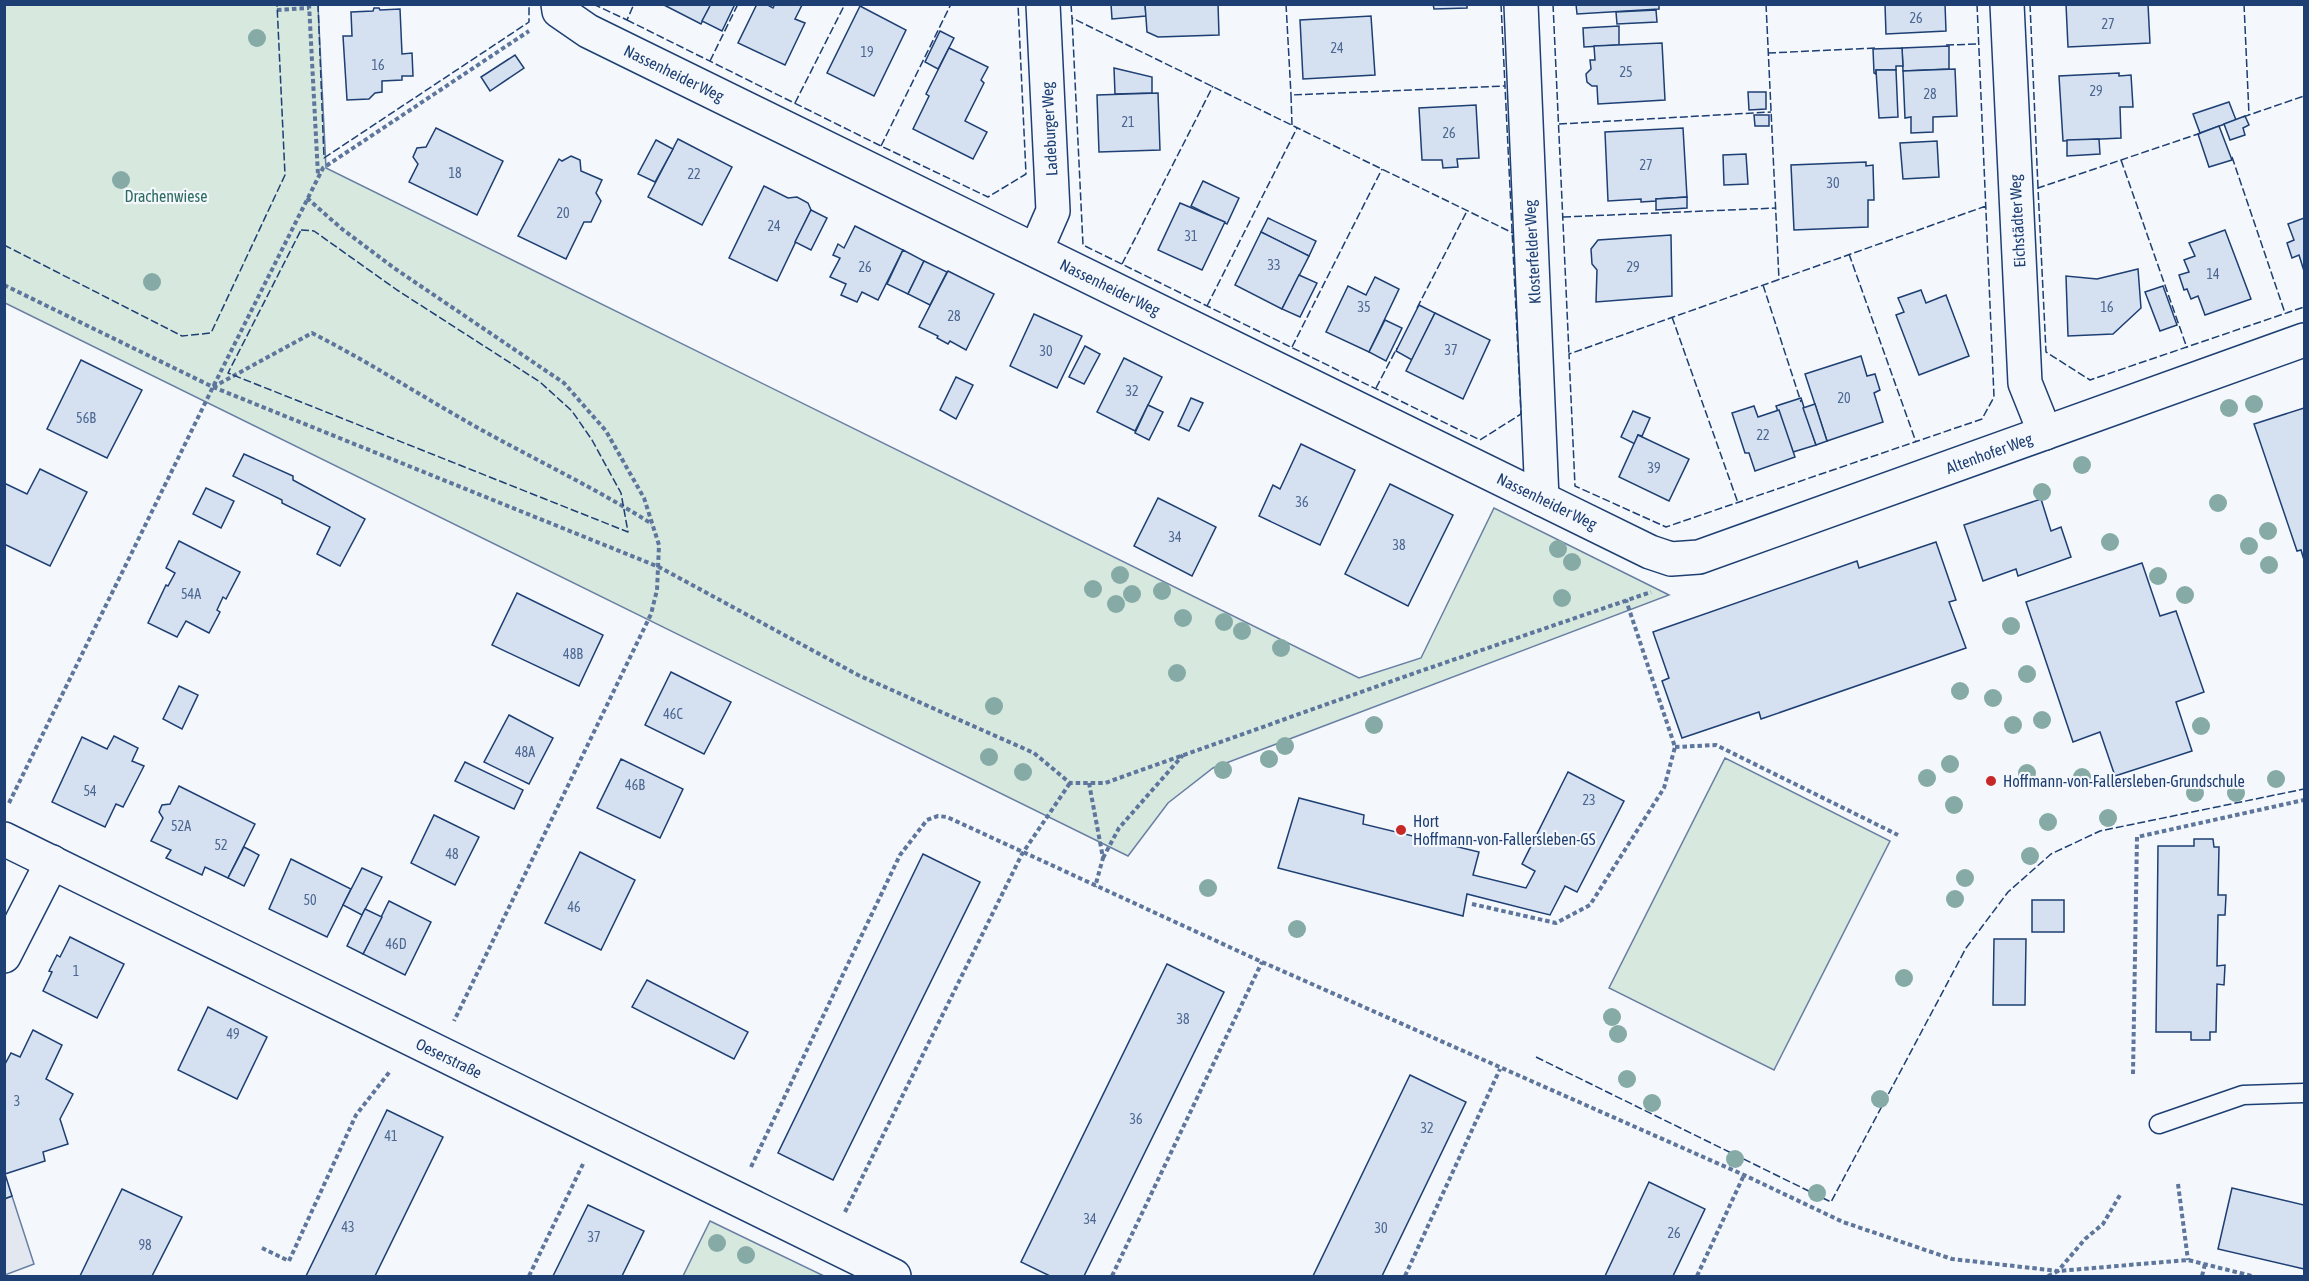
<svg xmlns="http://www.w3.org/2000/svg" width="2309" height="1281" font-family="'Asap Condensed',sans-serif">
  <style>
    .green { fill: #d7e8df; stroke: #687fa3; stroke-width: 1.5 }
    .parking { fill: #e3e8f0; stroke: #687fa3; stroke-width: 1.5 }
    .building { fill: #d5e0f0; stroke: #1d3f73; stroke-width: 1.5 }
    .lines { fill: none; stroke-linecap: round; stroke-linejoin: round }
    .service-casing { stroke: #1d3f73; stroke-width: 21 }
    .minor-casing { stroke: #1d3f73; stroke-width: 36 }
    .path { stroke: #5e769c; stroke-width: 4; stroke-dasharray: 4.5 3; stroke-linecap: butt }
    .service { stroke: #f4f7fb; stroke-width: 18 }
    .minor { stroke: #f4f7fb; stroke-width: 33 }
    .fence { stroke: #1d3f73; stroke-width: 1.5; stroke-dasharray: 8 3; stroke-linecap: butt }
    .tree { fill: #86aba6 }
    .poi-dot { fill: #c62828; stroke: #f4f7fb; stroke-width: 2 }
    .labels { text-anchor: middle; stroke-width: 4.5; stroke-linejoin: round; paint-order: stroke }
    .number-label { font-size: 14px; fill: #4b6792 }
    .street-label { font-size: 16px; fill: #1d3f73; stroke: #f4f7fb }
    .park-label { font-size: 16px; fill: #2c6c60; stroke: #f4f7fb }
    .poi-label { font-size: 16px; fill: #1d3f73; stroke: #f4f7fb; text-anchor: start }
  </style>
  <rect width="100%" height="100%" fill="#f4f7fb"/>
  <!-- green -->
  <g class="green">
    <path d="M4 5H318L326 168 1359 678 1421 658 1494 508 1669 595 1213 768 1168 803 1128 856 5 303Z"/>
    <path d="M1725 758 1890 841 1774 1070 1609 988Z"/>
    <path d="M710 1221 824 1276H683Z"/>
  </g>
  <!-- parking -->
  <path class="parking" d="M12 1196 34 1264 5 1275V1199Z"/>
  <!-- building -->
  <g class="building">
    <path d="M662 4H711L701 24Z"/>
    <path d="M711 4H735L722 31 702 21Z"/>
    <path d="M757 4H766L773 8 775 4 802 5 795 19 805 23 785 65 738 43Z"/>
    <path d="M1111 4H1145L1146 16 1112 19Z"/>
    <path d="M1145 4H1218L1219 35 1158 37 1147 32Z"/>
    <path d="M1433 4H1467V8L1434 9Z"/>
    <path d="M1576 4H1659V9L1577 14Z"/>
    <path d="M1885 4H1945L1946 31 1886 34Z"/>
    <path d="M2066 4H2148L2150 43 2068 47Z"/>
    <path d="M860 6 906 30 874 96 827 73Z"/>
    <path d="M374 8H379L380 10 400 9 402 54 412 53 413 76H402V80L382 81V92L375 93 369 99 347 100 343 36H352L351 12 373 11Z"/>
    <path d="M1656 10 1657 22 1617 24 1616 12Z"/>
    <path d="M1371 16 1375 75 1303 79 1300 20Z"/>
    <path d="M1619 26V45L1584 47 1583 28Z"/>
    <path d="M940 31 954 38 938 69 925 62Z"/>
    <path d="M1662 43 1665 100 1598 104 1597 86H1592L1587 82 1586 74 1591 69 1590 60H1595L1594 46Z"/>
    <path d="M1949 46V69L1903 71 1902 48Z"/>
    <path d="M949 48 988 67 981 80 984 83 965 121 987 132 973 159 913 129 929 96 926 94Z"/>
    <path d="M1902 48 1903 66H1896V70H1876V74L1874 73 1873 49Z"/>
    <path d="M515 55 524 68 490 91 481 77Z"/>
    <path d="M1114 68 1152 77V93L1115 94Z"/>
    <path d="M1955 69 1957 116 1933 117V132L1911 133V117L1905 118 1903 71Z"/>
    <path d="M1876 70H1896L1898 117 1879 118Z"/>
    <path d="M2119 73V76L2131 75 2133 107H2120L2121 138 2063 141 2059 76Z"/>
    <path d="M1748 92H1766V109L1749 110Z"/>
    <path d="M1158 93 1160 150 1099 152 1097 95Z"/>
    <path d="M2229 102 2236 120 2200 133 2193 114Z"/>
    <path d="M1476 105 1479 158 1457 159 1458 167 1443 168 1442 160H1422L1419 108Z"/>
    <path d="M1754 115H1769V126H1755Z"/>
    <path d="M2245 116 2249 125 2243 128 2245 135 2230 140 2224 124Z"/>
    <path d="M2219 126 2232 160 2209 167 2198 134Z"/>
    <path d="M436 128 503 161 477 215 409 182 418 164 413 157 417 148 426 147Z"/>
    <path d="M1683 128 1687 197 1656 199V201L1641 202V199L1608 201 1605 132Z"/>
    <path d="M678 139 732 167 702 225 648 197Z"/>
    <path d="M2099 139 2100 154 2067 156V140Z"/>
    <path d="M656 140 673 149 655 182 638 174Z"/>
    <path d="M1937 141 1939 177 1903 179 1900 143Z"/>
    <path d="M1746 154 1748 184 1724 185 1723 155Z"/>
    <path d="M571 156 580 160 581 171 602 180 596 193 601 201 591 222H584L566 259 518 236 559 159 562 161Z"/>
    <path d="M1866 162V166L1873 165 1874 200H1868V227L1794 230 1791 165Z"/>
    <path d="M1203 181 1239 198 1227 224 1191 206Z"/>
    <path d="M764 186 788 198 797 197 808 203 811 210 777 281 729 258Z"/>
    <path d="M1687 197V208L1656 210V199Z"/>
    <path d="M1180 203 1225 222 1202 270 1158 250Z"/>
    <path d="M811 210 827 218 811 250 795 242Z"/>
    <path d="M1268 218 1316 241 1309 256 1261 232Z"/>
    <path d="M2304 218V271L2299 255 2292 258 2287 243 2294 240 2288 224Z"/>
    <path d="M855 226 903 250 878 300 862 292 857 302 841 295 846 284 830 277 840 258 833 255 838 244 844 248Z"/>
    <path d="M2225 230 2251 299 2205 315 2198 296 2191 299 2187 289 2184 290 2179 275 2189 272 2184 260 2195 256 2189 243Z"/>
    <path d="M1261 232 1309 256 1282 309 1235 285Z"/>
    <path d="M1671 235 1672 296 1596 302 1597 270 1592 264 1591 249 1598 240Z"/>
    <path d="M903 250 924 261 908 294 887 284Z"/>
    <path d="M924 261 947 272 930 305 908 294Z"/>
    <path d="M2138 269 2141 308 2113 334 2068 336 2066 276 2097 279Z"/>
    <path d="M948 271 994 294 966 350 950 341 948 344 937 338 938 336 919 327Z"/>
    <path d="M1299 275 1317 283 1300 317 1282 309Z"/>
    <path d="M1375 277 1399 289 1369 352 1326 332 1348 286 1366 295Z"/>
    <path d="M2163 286 2177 325 2160 331 2145 292Z"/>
    <path d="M1921 290 1926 303 1946 295 1969 356 1919 375 1896 315 1904 312 1898 298Z"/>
    <path d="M1419 305 1435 313 1412 360 1396 351Z"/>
    <path d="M1435 313 1490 340 1463 399 1406 371Z"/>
    <path d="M1034 314 1082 336 1057 388 1010 366Z"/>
    <path d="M1385 320 1402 328 1386 361 1369 352Z"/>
    <path d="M1085 346 1100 354 1084 384 1069 377Z"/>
    <path d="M1861 356 1867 376 1875 374 1880 390 1874 393 1883 422 1827 441 1805 374Z"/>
    <path d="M1124 358 1162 377 1135 431 1097 412Z"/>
    <path d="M81 360 142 390 107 458 47 429Z"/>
    <path d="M956 377 973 385 956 419 940 410Z"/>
    <path d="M1191 398 1203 403 1189 431 1178 426Z"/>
    <path d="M1801 398 1816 445 1793 452 1776 406Z"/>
    <path d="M1815 404 1827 441 1816 445 1803 408Z"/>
    <path d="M1148 405 1163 412 1149 440 1135 433Z"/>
    <path d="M1754 406 1758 417 1779 410 1795 457 1755 471 1749 453H1745L1732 413Z"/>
    <path d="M2304 408V560L2301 550 2297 551 2254 424Z"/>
    <path d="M1633 411 1650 418 1642 436 1638 435 1635 444 1621 437Z"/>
    <path d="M1638 435 1689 459 1669 501 1619 477Z"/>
    <path d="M1301 444 1355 470 1320 545 1259 516 1273 485 1280 489Z"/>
    <path d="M244 454 293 476V480L365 519 340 566 317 554 330 527 282 503V500L233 476Z"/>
    <path d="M40 469 87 492 50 566 4 544V483L27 494Z"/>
    <path d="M1390 484 1453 515 1408 606 1345 574Z"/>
    <path d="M206 488 234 501 221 528 193 514Z"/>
    <path d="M1158 498 1216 527 1192 576 1134 546Z"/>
    <path d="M2041 499 2051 531 2061 527 2071 557 2018 576 2016 569 1983 581 1964 525Z"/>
    <path d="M179 541 240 572 226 599 223 597 217 610 220 612 209 633 186 621 177 637 148 623 166 585 168 586 175 573 166 568Z"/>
    <path d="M1936 542 1956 600 1949 602 1966 648 1761 719 1759 712 1682 738 1662 681 1669 678 1653 632 1857 561 1859 568Z"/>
    <path d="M2142 563 2160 616 2176 611 2204 692 2176 702 2192 751 2115 776 2100 732 2073 742 2026 602Z"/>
    <path d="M517 593 603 635 579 686 492 645Z"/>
    <path d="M671 672 731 702 704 754 645 725Z"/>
    <path d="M179 686 198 695 182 729 163 719Z"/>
    <path d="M509 715 553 738 529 784 484 762Z"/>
    <path d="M114 736 138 748 132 761 144 766 123 807 116 804 105 827 52 802 82 737 107 749Z"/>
    <path d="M621 759 683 789 660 838 597 808Z"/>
    <path d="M465 762 523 790 514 809 455 781Z"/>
    <path d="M1568 772 1624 801 1577 892 1565 886 1550 915 1467 894 1463 916 1278 868 1299 798 1364 815 1363 824 1479 852 1473 875 1526 888 1535 871 1522 864Z"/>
    <path d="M179 786 255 824 228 878 205 867 202 875 166 858 171 850 151 841 163 818 159 812 162 805 170 804Z"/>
    <path d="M434 815 479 837 455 885 411 863Z"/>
    <path d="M2194 839H2213L2214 847H2219L2218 895H2226L2225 915H2218L2217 966 2225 965 2224 985 2217 984 2216 1032H2210V1040H2191V1032H2156L2158 846H2194Z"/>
    <path d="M244 847 259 855 244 886 228 878Z"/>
    <path d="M580 852 635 880 601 950 545 923Z"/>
    <path d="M923 854 980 882 833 1180 778 1153Z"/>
    <path d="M291 859 351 889 327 937 269 909Z"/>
    <path d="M362 868 382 877 362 915 343 905Z"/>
    <rect x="2032" y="900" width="32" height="32"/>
    <path d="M389 901 431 922 405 975 363 954Z"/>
    <path d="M365 909 382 917 363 954 347 946Z"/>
    <path d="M70 937 124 964 97 1018 43 991 52 972 49 971 57 955 60 957Z"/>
    <path d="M1994 939H2026L2025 1005H1993Z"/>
    <path d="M1167 964 1224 992 1084 1276H1050L1021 1262Z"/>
    <path d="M647 980 748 1032 734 1059 632 1007Z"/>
    <path d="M208 1007 267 1037 237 1099 178 1070Z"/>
    <path d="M33 1030 62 1045 46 1079 73 1094 60 1119 68 1144 43 1152 45 1161 5 1174 12 1196 4 1199V1066L11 1053 20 1057Z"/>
    <path d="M1410 1075 1466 1102 1382 1276H1313Z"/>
    <path d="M387 1110 443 1137 375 1276H306Z"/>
    <path d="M1649 1182 1705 1209 1673 1276H1605Z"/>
    <path d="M2232 1188 2304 1205V1269L2218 1249Z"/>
    <path d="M122 1189 182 1217 152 1276H80Z"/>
    <path d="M588 1205 644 1231 622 1276H553Z"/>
  </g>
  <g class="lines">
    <defs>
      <path id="service" d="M2159 1124 2243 1095 2304 1093"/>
      <g id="minor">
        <path d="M558 4 559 11 588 31 1650 552 1671 559 1699 557 2304 340"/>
        <path d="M1521 4 1542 499"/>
        <path d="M2007 4 2025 383 2045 433"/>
        <path d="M1036 250 1053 211 1043 4"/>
        <path d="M4 839 894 1276"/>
        <path d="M4 956 52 862"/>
      </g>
    </defs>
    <!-- service casing -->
    <use href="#service" class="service-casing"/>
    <!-- minor casing -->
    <use href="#minor" class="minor-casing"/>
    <!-- path -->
    <g class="path">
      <path d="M309 4 318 175"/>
      <path d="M277 10 309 8"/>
      <path d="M307 198 342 229 394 268 564 383 606 431 644 498 659 545 657 590 651 614 454 1021"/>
      <path d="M4 285 213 387 659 567 858 675 1034 753 1070 783H1105L1409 675 1651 592"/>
      <path d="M213 387 312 333C367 361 418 394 471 424 531 458 594 487 652 524"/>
      <path d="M1675 747 1716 745 1898 835"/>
      <path d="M1089 783 1103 858 1095 887"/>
      <path d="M9 803 213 387 323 168 529 31"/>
      <path d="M1103 858 1119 828 1183 755"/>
      <path d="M1472 904 1556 923 1590 905 1664 788 1675 747 1626 600"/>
      <path d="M2133 1074 2137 837 2304 800"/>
      <path d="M751 1167 900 855 927 820 938 816 947 817 1262 962 1744 1175 1843 1222 1952 1259 2058 1271 2085 1239 2103 1224 2120 1195"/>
      <path d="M2178 1184 2188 1260"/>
      <path d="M845 1212 1022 854 1070 783"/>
      <path d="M262 1248 289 1261 356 1115 391 1070"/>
      <path d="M529 1276 583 1164"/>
      <path d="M1112 1276 1262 962"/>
      <path d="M1405 1276 1500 1069"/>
      <path d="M1697 1276 1744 1175"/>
      <path d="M2048 1276 2058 1271 2188 1260 2252 1276"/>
      <path d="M2202 1276 2205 1264"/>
    </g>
    <!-- service -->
    <use href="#service" class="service"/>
    <!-- minor -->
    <use href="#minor" class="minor"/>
    <!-- fence -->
    <g class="fence">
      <path d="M318 4 324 158 529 22V4"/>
      <path d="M593 4 627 20 634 4"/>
      <path d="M1071 4 1072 18"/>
      <path d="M1286 4 1291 95"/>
      <path d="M1501 4 1521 414 1480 440 1083 245 1072 18 1513 233"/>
      <path d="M1553 4 1569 354"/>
      <path d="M1766 4 1779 280"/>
      <path d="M1977 4 1994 397 1982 419 1666 527 1575 486 1569 354 1986 206"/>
      <path d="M2030 4 2038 188"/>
      <path d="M2244 4 2249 115"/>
      <path d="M627 20 881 146 988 197 1026 174 1018 4"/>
      <path d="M1946 45 1979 44"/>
      <path d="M1768 53 1877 48"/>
      <path d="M710 61 738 4"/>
      <path d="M795 103 845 4"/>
      <path d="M2243 117 2304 96"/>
      <path d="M1559 124 1771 112"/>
      <path d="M1292 125 1291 95 1505 86"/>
      <path d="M2201 133 2038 188 2046 352 2090 380 2304 307"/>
      <path d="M881 146 951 4"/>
      <path d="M2232 157 2285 313"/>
      <path d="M2121 160 2187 348"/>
      <path d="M1563 217 1776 208"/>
      <path d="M301 230 314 231 397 290 540 382 572 411 592 440 621 493 628 532 228 373Z"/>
      <path d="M4 245 182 336 211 333 285 175 277 4"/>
      <path d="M1849 254 1916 442"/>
      <path d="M1122 264 1213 86"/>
      <path d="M1763 285 1801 402"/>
      <path d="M1207 306 1297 128"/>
      <path d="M1417 308 1467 211"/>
      <path d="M1672 317 1738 503"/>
      <path d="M1292 347 1382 169"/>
      <path d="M1376 388 1397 348"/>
      <path d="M1536 1057 1831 1202 1966 948 2008 892 2051 854 2100 831 2304 789"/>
    </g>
  </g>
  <!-- trees -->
  <g class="tree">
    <circle cx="257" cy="38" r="9"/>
    <circle cx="121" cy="180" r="9"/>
    <circle cx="152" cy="282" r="9"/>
    <circle cx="2254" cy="404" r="9"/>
    <circle cx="2229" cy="408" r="9"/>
    <circle cx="2082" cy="465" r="9"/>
    <circle cx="2042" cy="492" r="9"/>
    <circle cx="2218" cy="503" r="9"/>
    <circle cx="2268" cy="531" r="9"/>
    <circle cx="2110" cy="542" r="9"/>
    <circle cx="2249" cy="546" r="9"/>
    <circle cx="1558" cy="549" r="9"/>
    <circle cx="1572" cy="562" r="9"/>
    <circle cx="2269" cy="565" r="9"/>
    <circle cx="1120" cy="575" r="9"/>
    <circle cx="2158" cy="576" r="9"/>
    <circle cx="1093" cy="589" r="9"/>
    <circle cx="1162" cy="591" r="9"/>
    <circle cx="1132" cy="594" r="9"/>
    <circle cx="2185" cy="595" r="9"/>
    <circle cx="1562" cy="598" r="9"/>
    <circle cx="1116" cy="604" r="9"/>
    <circle cx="1183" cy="618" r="9"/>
    <circle cx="1224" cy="622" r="9"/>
    <circle cx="2011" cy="626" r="9"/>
    <circle cx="1242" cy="631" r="9"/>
    <circle cx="1281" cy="648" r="9"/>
    <circle cx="1177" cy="673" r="9"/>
    <circle cx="2027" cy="674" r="9"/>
    <circle cx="1960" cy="691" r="9"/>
    <circle cx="1993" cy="698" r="9"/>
    <circle cx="994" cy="706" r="9"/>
    <circle cx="2042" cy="720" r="9"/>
    <circle cx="1374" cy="725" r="9"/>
    <circle cx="2013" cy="725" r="9"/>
    <circle cx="2201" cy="726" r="9"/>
    <circle cx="1285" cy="746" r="9"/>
    <circle cx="989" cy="757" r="9"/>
    <circle cx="1269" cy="759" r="9"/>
    <circle cx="1950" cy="764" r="9"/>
    <circle cx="1223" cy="770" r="9"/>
    <circle cx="1023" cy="772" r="9"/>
    <circle cx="2027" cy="773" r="9"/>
    <circle cx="2082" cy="777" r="9"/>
    <circle cx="1927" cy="778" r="9"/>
    <circle cx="2276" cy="779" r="9"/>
    <circle cx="2195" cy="793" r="9"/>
    <circle cx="2236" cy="793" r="9"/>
    <circle cx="1954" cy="805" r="9"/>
    <circle cx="2108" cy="818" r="9"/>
    <circle cx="2048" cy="822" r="9"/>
    <circle cx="2030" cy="856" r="9"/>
    <circle cx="1965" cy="878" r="9"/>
    <circle cx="1208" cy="888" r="9"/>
    <circle cx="1955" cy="899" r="9"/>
    <circle cx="1297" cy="929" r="9"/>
    <circle cx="1904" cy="978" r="9"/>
    <circle cx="1612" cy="1017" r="9"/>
    <circle cx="1618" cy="1034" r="9"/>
    <circle cx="1627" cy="1079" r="9"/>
    <circle cx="1880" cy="1099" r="9"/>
    <circle cx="1652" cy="1103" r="9"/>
    <circle cx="1735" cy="1159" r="9"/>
    <circle cx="1817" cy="1193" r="9"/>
    <circle cx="717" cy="1243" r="9"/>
    <circle cx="746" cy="1255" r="9"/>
  </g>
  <!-- markers -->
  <g class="poi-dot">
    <circle cx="1991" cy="781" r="6"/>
    <circle cx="1401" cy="830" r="6"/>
  </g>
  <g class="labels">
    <!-- number labels -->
    <g class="number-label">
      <text x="1916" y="23">26</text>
      <text x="2108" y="29">27</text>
      <text x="1337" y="53">24</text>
      <text x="867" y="57">19</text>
      <text x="378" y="70">16</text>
      <text x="1626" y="77">25</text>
      <text x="2096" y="96">29</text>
      <text x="1930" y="99">28</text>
      <text x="1128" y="127">21</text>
      <text x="1449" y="138">26</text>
      <text x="1646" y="170">27</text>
      <text x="455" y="178">18</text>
      <text x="694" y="179">22</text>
      <text x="1833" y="188">30</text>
      <text x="563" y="218">20</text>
      <text x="774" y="231">24</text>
      <text x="1191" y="241">31</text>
      <text x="1274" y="270">33</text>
      <text x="865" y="272">26</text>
      <text x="1633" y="272">29</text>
      <text x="2213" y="279">14</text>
      <text x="1364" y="312">35</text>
      <text x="2107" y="312">16</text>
      <text x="954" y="321">28</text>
      <text x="1451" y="355">37</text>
      <text x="1046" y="356">30</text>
      <text x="1132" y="396">32</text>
      <text x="1844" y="403">20</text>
      <text x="86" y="423">56B</text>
      <text x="1763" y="440">22</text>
      <text x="1654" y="473">39</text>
      <text x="1302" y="507">36</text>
      <text x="1175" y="542">34</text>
      <text x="1399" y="550">38</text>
      <text x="191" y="599">54A</text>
      <text x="573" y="659">48B</text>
      <text x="673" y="719">46C</text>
      <text x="525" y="757">48A</text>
      <text x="635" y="790">46B</text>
      <text x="90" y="796">54</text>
      <text x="1589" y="805">23</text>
      <text x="181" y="831">52A</text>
      <text x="221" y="850">52</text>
      <text x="452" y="859">48</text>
      <text x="310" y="905">50</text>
      <text x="574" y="912">46</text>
      <text x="396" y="949">46D</text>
      <text x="76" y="976">1</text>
      <text x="1183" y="1024">38</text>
      <text x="233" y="1039">49</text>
      <text x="17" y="1106">3</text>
      <text x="1136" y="1124">36</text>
      <text x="1427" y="1133">32</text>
      <text x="391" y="1141">41</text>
      <text x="1090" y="1224">34</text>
      <text x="348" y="1232">43</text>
      <text x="1381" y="1233">30</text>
      <text x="1674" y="1238">26</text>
      <text x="594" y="1242">37</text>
      <text x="145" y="1250">98</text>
    </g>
    <!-- street labels -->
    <g class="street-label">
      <text transform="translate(674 73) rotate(26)" y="6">Nassenheider Weg</text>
      <text transform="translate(1049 129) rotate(-93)" y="6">Ladeburger Weg</text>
      <text transform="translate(2017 221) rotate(-93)" y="6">Eichstädter Weg</text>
      <text transform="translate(1532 252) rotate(-93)" y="6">Klosterfelder Weg</text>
      <text transform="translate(1110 287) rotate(26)" y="6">Nassenheider Weg</text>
      <text transform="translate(1989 453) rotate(-20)" y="6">Altenhofer Weg</text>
      <text transform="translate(1547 501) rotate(26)" y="6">Nassenheider Weg</text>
      <text transform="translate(449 1058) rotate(26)" y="6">Oeserstraße</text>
    </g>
    <!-- park labels -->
    <g class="park-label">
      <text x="166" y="202">Drachenwiese</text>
    </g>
    <!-- poi labels -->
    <g class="poi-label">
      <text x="2003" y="787">Hoffmann-von-Fallersleben-Grundschule</text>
      <text x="1413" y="827">Hort<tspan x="1413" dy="18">Hoffmann-von-Fallersleben-GS</tspan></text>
    </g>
  </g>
  <!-- border -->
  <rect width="2309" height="1281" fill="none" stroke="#1d3f73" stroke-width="12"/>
</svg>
